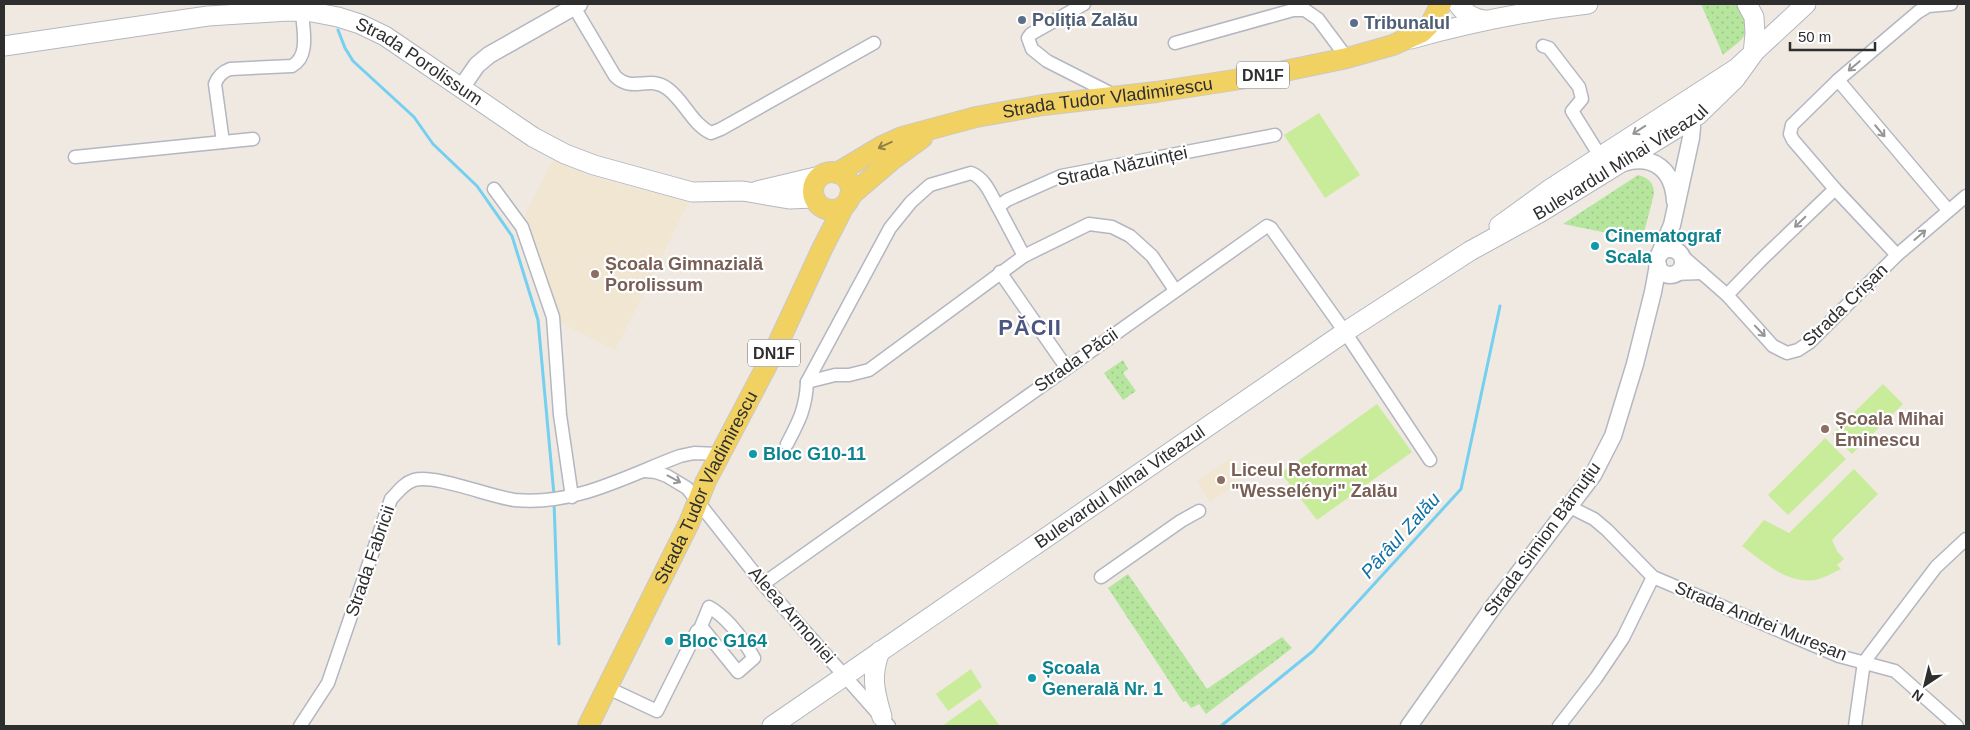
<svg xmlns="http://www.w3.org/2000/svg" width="1970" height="730" font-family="Arial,sans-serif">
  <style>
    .education { fill: #f0e6d1 }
    .grass { fill: url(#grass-dots) }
    .pitch { fill: #c9ec9a }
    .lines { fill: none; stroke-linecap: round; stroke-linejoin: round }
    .stream { stroke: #75cff0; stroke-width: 3 }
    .minor-casing { stroke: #b4b7c1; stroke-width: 15 }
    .tertiary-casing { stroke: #b4b7c1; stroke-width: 19 }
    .secondary-casing { stroke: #b4b7c1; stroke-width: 21 }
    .primary-casing { stroke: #c9c9c9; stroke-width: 22 }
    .minor { stroke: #fff; stroke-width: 12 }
    .tertiary { stroke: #fff; stroke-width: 16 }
    .secondary { stroke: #fff; stroke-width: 19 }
    .primary { stroke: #f2d163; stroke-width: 20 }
    .oneway { stroke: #969696 }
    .oneway2 { stroke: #908048 }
    .service-dot { fill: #5c6f8a; stroke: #fff; stroke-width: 2 }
    .culture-dot { fill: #0f9aa8; stroke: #fff; stroke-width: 2 }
    .education-dot { fill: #8d6e63; stroke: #fff; stroke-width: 2 }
    .labels { text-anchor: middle; stroke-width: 4.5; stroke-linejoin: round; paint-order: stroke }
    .shield { fill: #fff; stroke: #6d6d6d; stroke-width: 1 }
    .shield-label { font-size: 16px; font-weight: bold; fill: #2e2e2e }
    .service-label { font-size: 18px; font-weight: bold; fill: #4e5e75; stroke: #fff; text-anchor: start }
    .street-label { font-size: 18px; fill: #2e2e2e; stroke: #fff }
    .culture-label { font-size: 18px; font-weight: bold; fill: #0d838f; stroke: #fff; text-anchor: start }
    .education-label { font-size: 18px; font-weight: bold; fill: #785e54; stroke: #fff; text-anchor: start }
    .water-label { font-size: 19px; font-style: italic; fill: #0d6fa3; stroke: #fff }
    .district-label { font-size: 22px; font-weight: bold; letter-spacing: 1px; fill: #4d5680; stroke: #fff }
  </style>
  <defs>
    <pattern id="grass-dots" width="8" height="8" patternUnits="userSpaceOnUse" patternTransform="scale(1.25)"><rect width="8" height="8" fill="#b6e59e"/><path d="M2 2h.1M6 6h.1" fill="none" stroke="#9dc588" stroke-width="1.8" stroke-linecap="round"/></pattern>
  </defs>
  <rect width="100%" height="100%" fill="#efe9e1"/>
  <!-- education -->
  <g class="education">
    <path d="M553 160 588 175 641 190 690 199 615 350 556 320 519 227Z"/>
    <path d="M1231 458 1245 478 1210 502 1197 482Z"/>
  </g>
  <!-- grass -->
  <g class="grass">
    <path d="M1701 4H1740L1747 12C1748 40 1743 38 1723 55Z"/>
    <path d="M1638 175C1648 178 1654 182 1654 194L1642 240 1563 224Z"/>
    <path d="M1123 360 1128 369 1123 373 1136 391 1123 400 1104 373Z"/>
    <path d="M1128 574 1207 689 1282 637 1292 648 1206 714 1199 704 1191 708 1186 701 1183 702 1108 588Z"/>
  </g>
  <!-- pitch -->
  <g class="pitch">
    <path d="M1319 113 1360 175 1325 198 1284 135Z"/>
    <path d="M1883 384 1903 404 1852 454 1832 434Z"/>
    <path d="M1377 404 1412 452 1317 520 1281 473Z"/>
    <path d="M1825 438 1846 459 1788 515 1768 495Z"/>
    <path d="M1854 469 1878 494 1832 540 1837 551 1844 559 1837 565 1841 569C1834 572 1826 577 1819 579 1790 587 1764 562 1742 546L1764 520 1789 533Z"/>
    <path d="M971 669 982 687 948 711 936 694Z"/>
    <path d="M980 699 1000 726H942Z"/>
  </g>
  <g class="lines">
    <!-- stream -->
    <g class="stream">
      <path d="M338 30 345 48 353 61 414 117 433 144 477 186 512 236 538 320 554 495"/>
      <path d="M554 502 559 644"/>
      <path d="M1221 726 1313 651 1461 489 1500 306"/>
    </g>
    <defs>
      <g id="minor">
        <path d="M1084 4 1031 34 1028 38 1032 49 1047 61 1116 96"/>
        <path d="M574 7 615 76C633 94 649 74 668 89 685 102 692 124 711 133L721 129 874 43"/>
        <path d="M1175 43 1293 10H1305L1318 19 1347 58"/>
        <path d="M1543 46 1549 48 1579 87 1582 99 1572 111 1600 156"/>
        <path d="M1838 80 1948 210"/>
        <path d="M223 142 215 84C218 76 222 72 230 69L292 66C310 56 303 30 302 12"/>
        <path d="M75 157 253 139"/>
        <path d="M494 189 522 227 553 317 560 415 572 497"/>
        <path d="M1679 253 1727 295 1773 346 1787 353 1798 350 1810 342 1897 255 1966 196"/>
        <path d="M1897 255 1835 189 1793 140 1790 134 1792 125 1838 80 1918 12 1928 6 1951 4"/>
        <path d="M1024 256 1089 224 1112 227 1130 236 1152 256 1175 290"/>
        <path d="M1000 272 1066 367"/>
        <path d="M1672 274 1702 273"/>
        <path d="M1727 295 1760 261 1835 189"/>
        <path d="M807 382 835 375H849L869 370 1024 256 998 207 1007 200 1061 176 1275 135"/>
        <path d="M787 444C799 421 806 408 807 382L890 228 911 202 930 185 971 173C985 178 991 195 998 207"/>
        <path d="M645 471 656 472 667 476 687 488 763 584 889 726"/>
        <path d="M1570 507 1594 519 1607 530 1653 577 1839 656 1895 671 1957 726"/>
        <path d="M1101 577 1181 521 1199 511"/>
        <path d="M763 584 1267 226 1271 228 1345 332 1430 460"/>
        <path d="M608 688 657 711 697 631 700 629 704 630 738 672 754 658C743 639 728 618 709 607L700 629"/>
        <path d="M300 726 328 683 391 499C398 492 404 483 414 480 435 474 491 497 515 500 575 506 626 476 680 456L694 453 719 454"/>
        <path d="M1559 726 1596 678 1623 638 1653 577"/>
        <path d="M1855 726 1864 662 1936 567 1966 539"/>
      </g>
      <g id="tertiary">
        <path d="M461 88 477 65 489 55 579 4"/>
        <path d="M1623 163C1653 154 1673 169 1675 201"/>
        <circle cx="1670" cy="262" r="13"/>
        <path d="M1660 253 1672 225 1691 138 1692 127 1684 109"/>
        <path d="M1409 726 1493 607 1593 475 1613 436 1635 364 1653 292 1658 265"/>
      </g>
      <g id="secondary">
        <path d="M1458 4C1465 14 1473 19 1485 20"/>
        <path d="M1411 39C1472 22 1526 11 1588 4"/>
        <path id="s1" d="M4 46 208 16 288 11 312 12 338 17 360 24 385 36 533 137 565 154 594 165 692 192 743 191 789 199 814 198"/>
        <path d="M757 191 820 176"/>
        <path d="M1499 226 1550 189 1737 68 1806 4"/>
        <path d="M880 651C870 677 875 692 882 717"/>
        <path id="s2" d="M772 726 1345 332 1470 251 1541 212 1698 115 1735 79 1753 54 1755 34 1754 17 1747 4"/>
      </g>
      <g id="primary">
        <circle cx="832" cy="191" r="19"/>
        <path id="s3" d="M837 173 882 146 902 137 976 117 1043 105 1156 92 1260 76 1347 58 1393 45 1422 32 1431 23 1441 4"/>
        <path d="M850 196 892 160 922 138"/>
        <path id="s4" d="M588 726 689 523 706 481 776 348 822 249 844 206"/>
      </g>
    </defs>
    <!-- minor casing -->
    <use href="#minor" class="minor-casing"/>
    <!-- tertiary casing -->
    <use href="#tertiary" class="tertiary-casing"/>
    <!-- secondary casing -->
    <use href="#secondary" class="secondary-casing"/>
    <!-- primary casing -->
    <use href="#primary" class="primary-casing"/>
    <!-- minor -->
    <use href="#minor" class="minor"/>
    <!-- tertiary -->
    <use href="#tertiary" class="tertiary"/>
    <!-- secondary -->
    <use href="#secondary" class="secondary"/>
    <!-- primary -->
    <use href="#primary" class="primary"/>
  </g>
  <!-- one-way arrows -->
  <defs><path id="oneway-shaft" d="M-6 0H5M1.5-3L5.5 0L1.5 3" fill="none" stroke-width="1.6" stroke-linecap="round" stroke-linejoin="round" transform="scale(1.25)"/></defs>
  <g class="oneway">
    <use href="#oneway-shaft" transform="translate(1854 66) rotate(140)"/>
    <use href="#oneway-shaft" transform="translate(1639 130) rotate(147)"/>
    <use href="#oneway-shaft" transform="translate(1880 131) rotate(50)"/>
    <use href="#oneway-shaft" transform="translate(1800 222) rotate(136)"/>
    <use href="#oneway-shaft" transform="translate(1920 235) rotate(-41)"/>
    <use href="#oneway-shaft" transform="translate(1760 331) rotate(46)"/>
    <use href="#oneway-shaft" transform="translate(674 479) rotate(28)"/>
  </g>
  <use class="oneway2" href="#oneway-shaft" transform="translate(885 145) rotate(155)"/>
  <!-- markers -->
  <g class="service-dot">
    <circle cx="1022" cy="20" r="5"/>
    <circle cx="1354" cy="23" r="5"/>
  </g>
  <g class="culture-dot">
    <circle cx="1595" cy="246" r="5"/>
    <circle cx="753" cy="454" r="5"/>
    <circle cx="669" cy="641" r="5"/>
    <circle cx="1032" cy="678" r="5"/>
  </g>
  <g class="education-dot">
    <circle cx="595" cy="274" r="5"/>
    <circle cx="1825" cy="429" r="5"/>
    <circle cx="1221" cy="480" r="5"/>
  </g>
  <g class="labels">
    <!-- shield labels -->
    <g class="shield">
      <rect x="1237" y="61.5" width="52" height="27" rx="4"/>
      <rect x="748" y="339.5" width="52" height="27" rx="4"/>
    </g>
    <g class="shield-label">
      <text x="1263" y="81">DN1F</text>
      <text x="774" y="359">DN1F</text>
    </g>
    <!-- service labels -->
    <g class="service-label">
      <text x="1032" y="26">Poliția Zalău</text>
      <text x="1364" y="29">Tribunalul</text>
    </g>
    <!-- street labels -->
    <g class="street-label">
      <text dy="6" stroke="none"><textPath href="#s1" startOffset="430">Strada Porolissum</textPath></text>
      <text dy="6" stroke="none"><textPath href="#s3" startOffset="284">Strada Tudor Vladimirescu</textPath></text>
      <text dy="6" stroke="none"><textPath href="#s2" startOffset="1019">Bulevardul Mihai Viteazul</textPath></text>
      <text transform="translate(1122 166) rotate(-12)" y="6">Strada Năzuinței</text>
      <text transform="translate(1845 305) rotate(-44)" y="6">Strada Crișan</text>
      <text transform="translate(1076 360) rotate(-35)" y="6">Strada Păcii</text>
      <text dy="6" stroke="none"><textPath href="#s2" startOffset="422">Bulevardul Mihai Viteazul</textPath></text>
      <text dy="6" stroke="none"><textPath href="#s4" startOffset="266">Strada Tudor Vladimirescu</textPath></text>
      <text transform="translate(1542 539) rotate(-54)" y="6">Strada Simion Bărnuțiu</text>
      <text transform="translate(370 561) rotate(-71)" y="6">Strada Fabricii</text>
      <text transform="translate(792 615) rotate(49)" y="6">Aleea Armoniei</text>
      <text transform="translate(1761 621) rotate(22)" y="6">Strada Andrei Mureșan</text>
    </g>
    <!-- culture labels -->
    <g class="culture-label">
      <text x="1605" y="242">Cinematograf<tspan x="1605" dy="21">Scala</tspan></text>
      <text x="763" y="460">Bloc G10-11</text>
      <text x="679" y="647">Bloc G164</text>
      <text x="1042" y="674">Școala<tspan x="1042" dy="21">Generală Nr. 1</tspan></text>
    </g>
    <!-- education labels -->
    <g class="education-label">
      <text x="605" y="270">Școala Gimnazială<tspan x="605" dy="21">Porolissum</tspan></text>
      <text x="1835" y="425">Școala Mihai<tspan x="1835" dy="21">Eminescu</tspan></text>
      <text x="1231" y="476">Liceul Reformat<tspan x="1231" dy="21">"Wesselényi" Zalău</tspan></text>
    </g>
    <!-- water labels -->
    <g class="water-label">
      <text transform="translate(1400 535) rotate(-48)" y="7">Pârâul Zalău</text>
    </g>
    <!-- district labels -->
    <g class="district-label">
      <text x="1030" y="335">PĂCII</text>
    </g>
  </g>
  <!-- border -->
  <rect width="1970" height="730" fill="none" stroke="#2e2e2e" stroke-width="10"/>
  <!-- north arrow -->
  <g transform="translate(1925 685) rotate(215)" stroke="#ffffff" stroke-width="4" paint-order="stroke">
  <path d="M0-4L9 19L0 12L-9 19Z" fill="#2e2e2e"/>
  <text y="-8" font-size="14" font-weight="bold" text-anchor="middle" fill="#2e2e2e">N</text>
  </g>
  <!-- scale -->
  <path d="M1790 42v8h85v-8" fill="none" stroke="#2e2e2e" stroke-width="2.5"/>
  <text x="1798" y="42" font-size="15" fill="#2e2e2e" stroke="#ffffff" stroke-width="4" paint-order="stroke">50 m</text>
</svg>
